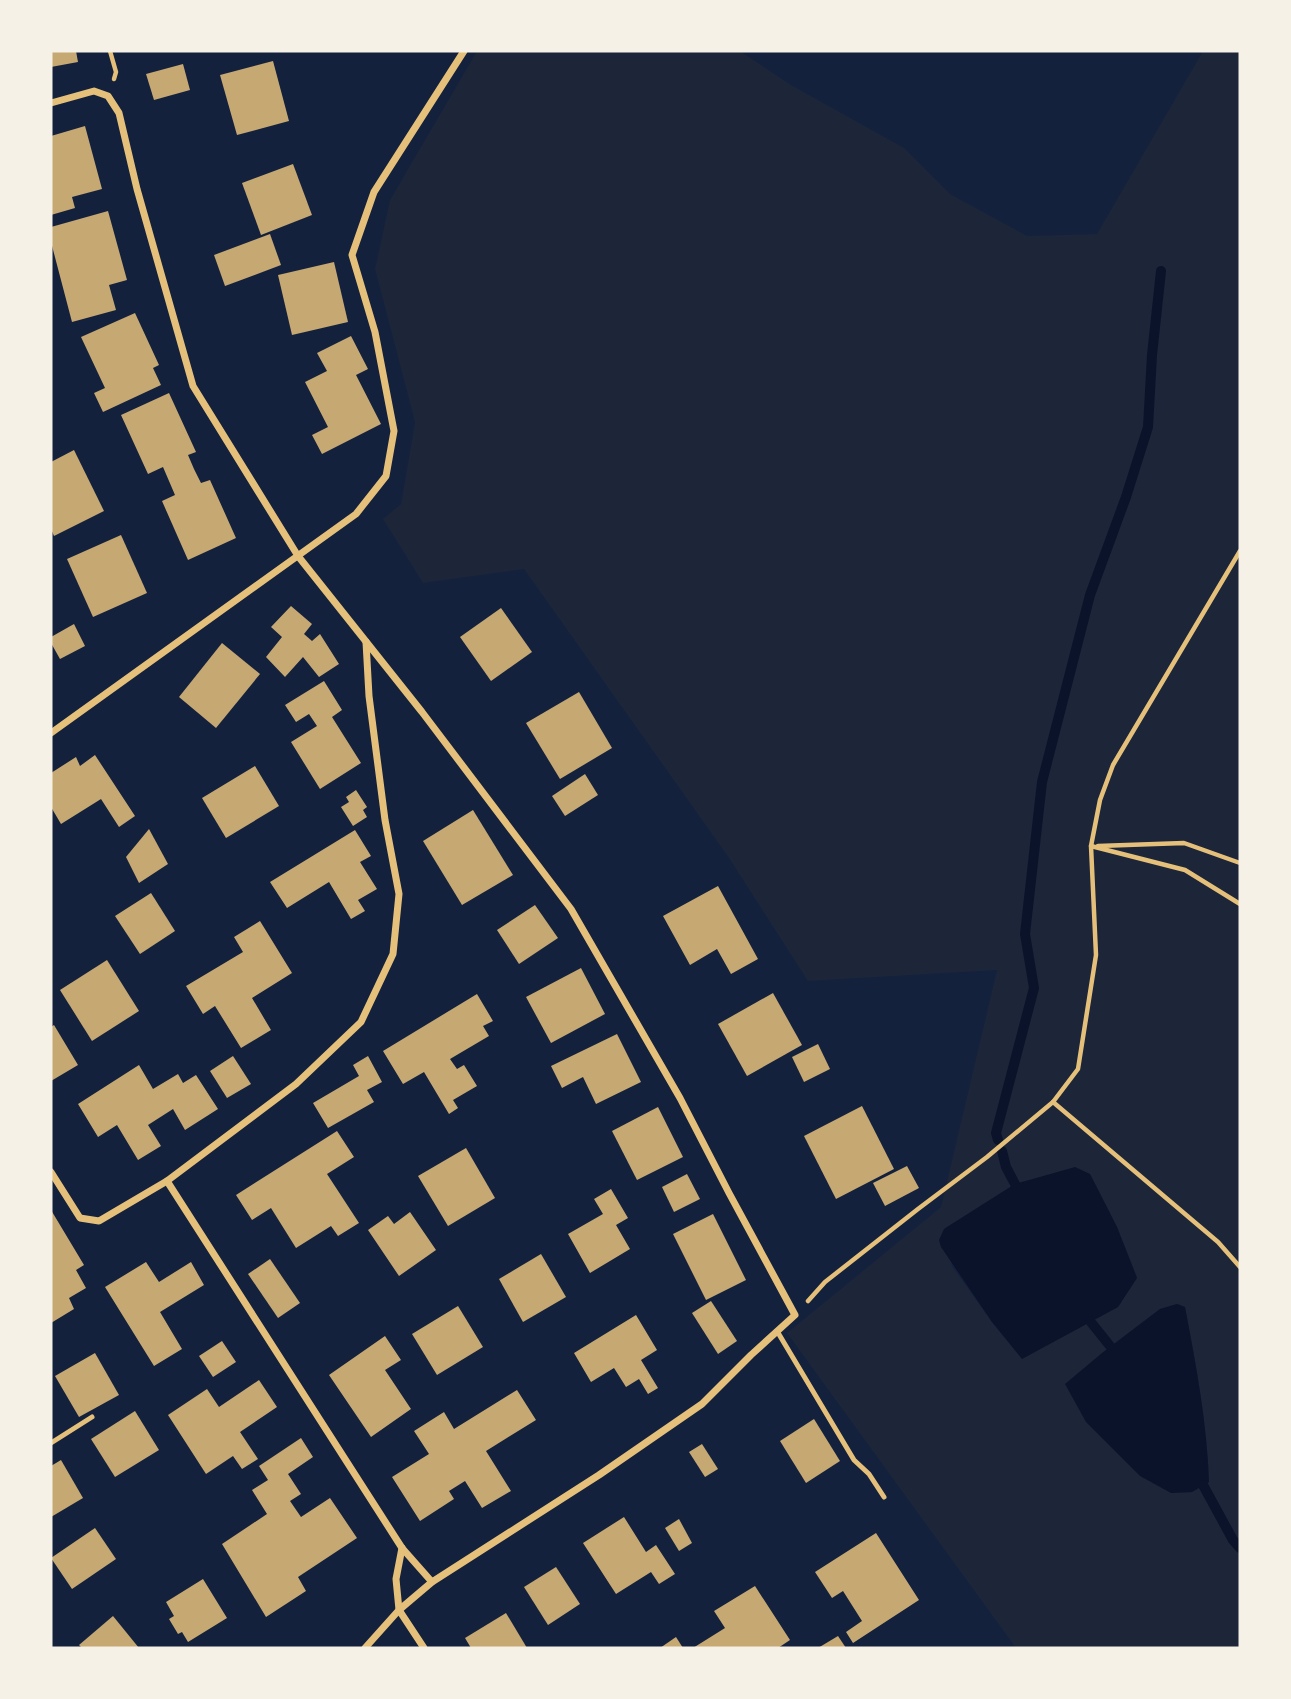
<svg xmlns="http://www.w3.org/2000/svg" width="1291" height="1699" font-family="Literata,serif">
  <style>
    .green { fill: #1d2539; fill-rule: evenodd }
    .water { fill: #0b132b }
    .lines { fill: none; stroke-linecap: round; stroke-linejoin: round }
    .stream { stroke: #0b132b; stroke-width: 10 }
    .building { fill: #c6a872 }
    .path { stroke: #e5c07b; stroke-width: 4.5 }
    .service { stroke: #e5c07b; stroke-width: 5 }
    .minor { stroke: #e5c07b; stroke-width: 7 }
  </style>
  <rect width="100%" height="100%" fill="#14213d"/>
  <!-- green -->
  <path class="green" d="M477 51H740L791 85 904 148 950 194 1027 236 1097 234 1203 51H1240V1648H1016L787 1333 941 1207 997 970 808 981 729 858 524 569 423 583 383 519 401 504 415 422 375 269 390 200ZM1090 1174 1117 1227 1137 1277 1118 1307 1022 1358 992 1322 952 1266 944 1229 1015 1184 1030 1180ZM1177 1304 1185 1307C1196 1365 1207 1423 1209 1482L1192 1492 1171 1493 1102 1353 1160 1309Z"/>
  <!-- water -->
  <g class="water">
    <path d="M1075 1167 1090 1174 1117 1227 1137 1278 1118 1307 1022 1359 992 1322 941 1247 939 1240 944 1229 1015 1184Z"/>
    <path d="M1177 1304 1185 1307C1196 1365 1207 1423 1209 1482L1192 1492 1171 1493 1140 1476 1086 1422 1065 1384 1102 1353 1160 1309Z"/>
  </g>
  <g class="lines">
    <!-- stream -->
    <g class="stream">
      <path d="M998 1140 996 1133 1034 988 1025 934 1042 782 1090 595 1126 497 1148 427 1152 355 1161 271"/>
      <path d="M1002 1151 1006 1167 1015 1184"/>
      <path d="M1090 1321 1110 1346"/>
      <path d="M1203 1485 1233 1540 1240 1548"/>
    </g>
  </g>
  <!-- building -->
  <g class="building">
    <path d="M51 51H76L78 62 51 67Z"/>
    <path d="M273 61 289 121 237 135 220 75Z"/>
    <path d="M183 64 190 90 154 100 146 74Z"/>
    <path d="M85 126 102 189 72 197 75 208 51 215V136Z"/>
    <path d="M293 164 312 215 261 235 242 183Z"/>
    <path d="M108 211 127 280 109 285 116 310 72 322 51 242V227Z"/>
    <path d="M270 234 281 265 225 286 214 255Z"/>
    <path d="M334 262 348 322 292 335 278 275Z"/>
    <path d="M135 313 159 365 153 368 161 385 103 412 94 393 105 388 81 337Z"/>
    <path d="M351 336 368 369 356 375 381 424 322 454 312 435 328 427 305 382 327 371 317 353Z"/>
    <path d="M169 393 196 452 188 455 194 469 201 483 210 480 236 538 188 560 162 501 175 495 163 467 148 474 121 415Z"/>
    <path d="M74 450 104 511 54 536 51 529V462Z"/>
    <path d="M121 535 147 593 93 617 67 559Z"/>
    <path d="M291 606 312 624 304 634 312 641 320 634 339 664 319 677 303 657 285 677 266 657 282 637 271 627Z"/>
    <path d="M501 608 532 652 491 681 460 637Z"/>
    <path d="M74 624 85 646 60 659 51 643V637Z"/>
    <path d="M222 643 260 674 216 728 179 697Z"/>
    <path d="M324 681 342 710 332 717 361 763 320 789 291 742 317 726 309 714 296 722 285 705Z"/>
    <path d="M579 692 612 748 560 779 526 723Z"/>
    <path d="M95 755 135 816 119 827 101 799 61 824 51 807V773L76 757 80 766Z"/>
    <path d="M255 766 279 806 226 838 202 798Z"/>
    <path d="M585 774 598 795 565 816 552 796Z"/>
    <path d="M356 790 367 807 363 810 367 817 353 826 341 807 349 802 346 797Z"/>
    <path d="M473 810 513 875 462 905 423 841Z"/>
    <path d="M149 829 168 864 139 883 126 857Z"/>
    <path d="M355 830 371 856 360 862 377 889 358 900 365 911 351 919 329 882 287 908 270 882Z"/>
    <path d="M718 886 758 959 731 974 717 949 690 965 663 916Z"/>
    <path d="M151 893 175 931 140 954 115 916Z"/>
    <path d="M535 905 558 938 519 964 497 930Z"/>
    <path d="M260 921 292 973 252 998 271 1030 241 1048 215 1006 203 1014 186 986 243 952 234 937Z"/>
    <path d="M107 960 139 1011 92 1041 60 990Z"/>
    <path d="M581 968 605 1014 551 1043 526 997Z"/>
    <path d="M773 993 802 1045 747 1076 718 1024Z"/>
    <path d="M477 994 493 1021 483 1026 489 1036 450 1059 457 1069 464 1065 477 1086 453 1100 458 1108 449 1114 424 1072 403 1084 383 1051Z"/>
    <path d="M54 1025 78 1065 51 1081V1027Z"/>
    <path d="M617 1034 641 1082 596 1104 583 1077 562 1088 551 1066Z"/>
    <path d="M818 1044 830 1069 804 1082 792 1057Z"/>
    <path d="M233 1056 251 1084 227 1098 210 1071Z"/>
    <path d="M368 1056 382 1082 367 1090 374 1102 328 1128 313 1103 359 1076 353 1065Z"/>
    <path d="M139 1065 153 1089 178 1074 183 1083 196 1075 218 1109 185 1130 173 1109 148 1125 161 1146 138 1160 117 1125 98 1137 78 1104Z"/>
    <path d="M862 1106 894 1169 836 1199 804 1136Z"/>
    <path d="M658 1107 683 1157 637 1180 612 1131Z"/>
    <path d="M337 1131 354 1157 327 1174 359 1223 338 1236 331 1226 296 1248 271 1208 252 1220 236 1195Z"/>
    <path d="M466 1148 495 1198 448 1226 418 1176Z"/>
    <path d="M907 1166 919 1188 885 1206 873 1183Z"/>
    <path d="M687 1174 700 1199 674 1212 662 1187Z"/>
    <path d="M611 1189 628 1218 616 1225 630 1249 590 1273 568 1234 603 1214 594 1199Z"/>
    <path d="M51 1210 84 1265 76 1270 86 1288 69 1298 74 1309 51 1323Z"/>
    <path d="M410 1212 436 1250 399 1276 368 1230 388 1216 394 1224Z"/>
    <path d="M713 1214 746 1280 706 1300 673 1234Z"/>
    <path d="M541 1254 566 1297 523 1322 499 1279Z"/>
    <path d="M270 1259 300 1303 278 1318 248 1274Z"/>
    <path d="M146 1262 159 1282 191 1262 204 1285 160 1312 182 1349 154 1366 105 1287Z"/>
    <path d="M711 1301 737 1341 718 1354 692 1313Z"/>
    <path d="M458 1306 483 1347 437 1375 412 1334Z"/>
    <path d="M636 1315 657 1350 641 1360 658 1388 648 1394 639 1379 626 1387 614 1368 591 1382 574 1353Z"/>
    <path d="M385 1336 401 1360 385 1370 411 1409 371 1437 329 1375Z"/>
    <path d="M222 1341 236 1362 213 1377 199 1356Z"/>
    <path d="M95 1353 119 1395 79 1417 55 1376Z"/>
    <path d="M259 1380 277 1407 240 1432 258 1459 242 1469 233 1456 206 1474 168 1415 207 1389 219 1407Z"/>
    <path d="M517 1390 536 1420 486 1451 511 1491 482 1508 465 1481 449 1491 454 1499 420 1521 392 1477 429 1454 414 1431 444 1412 454 1429Z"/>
    <path d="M135 1411 159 1450 115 1477 91 1439Z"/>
    <path d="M814 1419 840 1461 806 1483 780 1441Z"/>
    <path d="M301 1438 313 1457 288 1474 301 1494 290 1501 301 1517 330 1498 357 1538 298 1577 306 1591 266 1617 222 1544 267 1514 252 1490 268 1480 259 1466Z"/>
    <path d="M702 1444 718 1469 705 1477 689 1452Z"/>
    <path d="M61 1460 83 1498 51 1517V1466Z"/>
    <path d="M624 1517 646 1552 656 1545 675 1574 659 1584 651 1572 616 1594 583 1543Z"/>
    <path d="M679 1519 692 1543 679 1551 665 1528Z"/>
    <path d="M95 1528 116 1559 72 1589 51 1558Z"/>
    <path d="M876 1533 919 1600 853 1643 846 1632 862 1621 843 1591 832 1598 815 1572Z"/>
    <path d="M556 1567 580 1604 548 1625 524 1587Z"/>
    <path d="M203 1579 227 1618 188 1642 182 1632 178 1634 169 1619 174 1616 166 1602Z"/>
    <path d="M755 1586 790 1640 778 1648H693L725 1628 714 1611Z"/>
    <path d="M506 1613 527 1648H471L465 1638Z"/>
    <path d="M113 1616 139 1648H82L79 1645Z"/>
    <path d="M838 1636 846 1648H818Z"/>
    <path d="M676 1637 683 1648H660Z"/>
  </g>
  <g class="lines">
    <!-- path -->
    <g class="path">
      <path d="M110 51 116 72 114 79"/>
      <path d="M1091 846 1185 870 1240 904"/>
      <path d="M1098 846 1184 843 1240 863"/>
      <path d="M1053 1102 1218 1242 1240 1267"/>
      <path d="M808 1301 825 1282 918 1209 987 1157 1053 1102 1078 1069 1096 955 1091 846 1100 800 1113 765 1240 551"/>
    </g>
    <!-- service -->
    <g class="service">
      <path d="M777 1331 854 1460 869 1474 884 1497"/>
      <path d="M51 1443 92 1417"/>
    </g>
    <!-- minor -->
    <g class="minor">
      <path d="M51 103 94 91 108 96 119 113 137 189 193 386 298 556 422 712 571 909 680 1098 729 1193 795 1315 751 1355 702 1404 599 1475 432 1582 399 1610 365 1648"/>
      <path d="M51 733 356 514 386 476 394 431 375 332 352 255 374 192 464 51"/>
      <path d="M51 1172 80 1218 99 1221 167 1181 296 1084 361 1022 393 954 399 894 385 820 369 696 366 642"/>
      <path d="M167 1181 402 1548 432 1582"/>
      <path d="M402 1548 396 1579 399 1610 424 1648"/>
    </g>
  </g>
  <!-- border -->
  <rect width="1291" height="1699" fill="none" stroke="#f6f1e7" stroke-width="105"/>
</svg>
